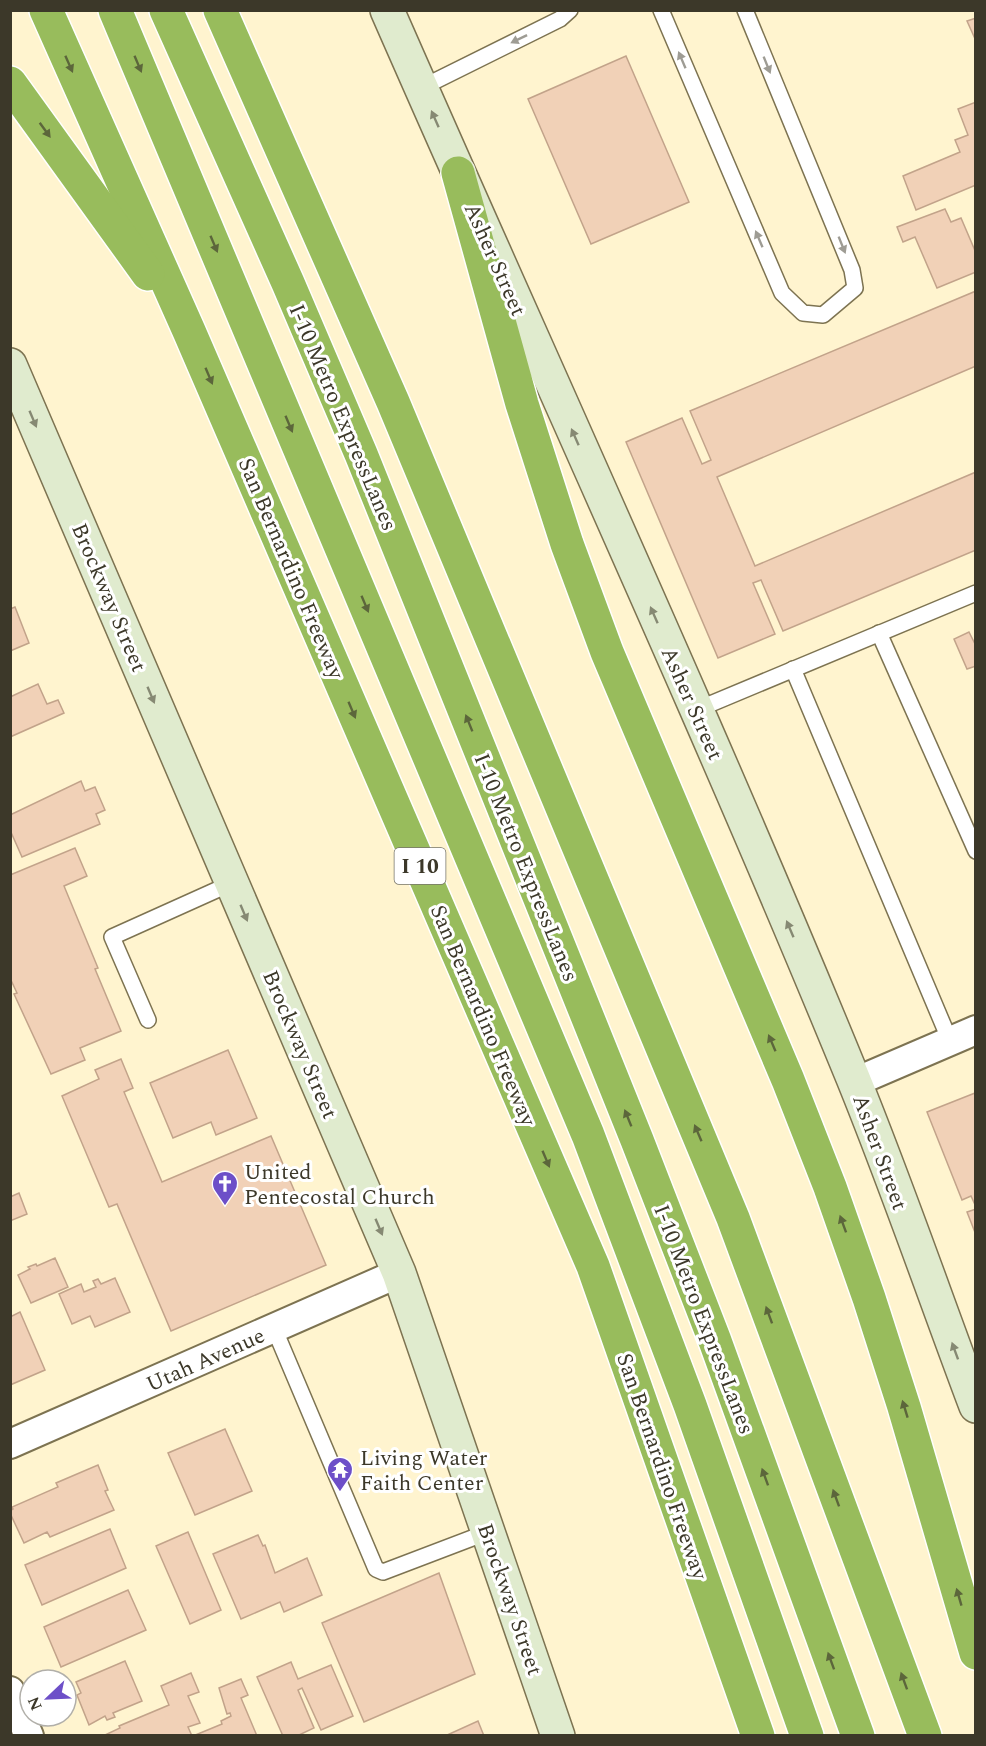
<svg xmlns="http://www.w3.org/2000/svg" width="986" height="1746" font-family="Spectral,serif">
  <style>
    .building { fill: #f1d1b7; stroke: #c2a38a; stroke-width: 1.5 }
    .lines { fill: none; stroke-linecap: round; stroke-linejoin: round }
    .lane-casing { stroke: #7d7351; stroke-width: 18 }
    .street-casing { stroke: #7d7351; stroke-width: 32 }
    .secondary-casing { stroke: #7d7351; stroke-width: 36 }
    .highway-casing { stroke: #fff; stroke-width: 36 }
    .lane { stroke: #fff; stroke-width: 15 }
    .street { stroke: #fff; stroke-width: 28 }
    .secondary { stroke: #e0ebce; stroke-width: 33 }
    .highway { stroke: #98bc5c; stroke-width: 33 }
    .oneway { fill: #9e9c94 }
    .oneway2 { fill: #5c663b }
    .oneway3 { fill: #868973 }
    .labels { text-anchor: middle; stroke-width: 6; stroke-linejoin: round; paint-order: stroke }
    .shield { fill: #fff; stroke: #767469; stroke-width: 1.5 }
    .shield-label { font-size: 21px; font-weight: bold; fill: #3c3829 }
    .street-label { font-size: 22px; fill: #3c3829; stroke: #fff }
    .poi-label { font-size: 22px; fill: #3c3829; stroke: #fff; text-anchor: start }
  </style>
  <rect width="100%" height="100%" fill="#fff4cf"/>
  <!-- building -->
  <g class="building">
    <path d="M976 18V41L967 21Z"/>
    <path d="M626 56 689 202 591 244 528 99Z"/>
    <path d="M976 102V185L916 210 903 176 960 152 955 140 968 135 958 109Z"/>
    <path d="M945 209 951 222 961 218 976 253V272L937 288 915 237 903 242 897 227Z"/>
    <path d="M976 291V366L717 477 755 566 976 472V550L783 631 761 580 753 583 775 634 718 658 626 442 682 418 702 464 711 460 690 411Z"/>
    <path d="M15 607 29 643 10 651V609Z"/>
    <path d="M969 632 976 646V666L967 669 954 639Z"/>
    <path d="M38 684 47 704 58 700 64 713 10 737V697Z"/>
    <path d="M81 781 85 791 95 787 105 810 96 814 100 824 22 857 10 830V815Z"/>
    <path d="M75 848 87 876 64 886 98 968 95 969 121 1031 80 1048 85 1060 51 1074 14 994 17 993 10 978V875Z"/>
    <path d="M228 1050 257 1118 216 1135 211 1122 173 1138 150 1083Z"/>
    <path d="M121 1059 133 1088 124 1092 162 1182 271 1136 326 1265 171 1331 117 1204 109 1207 62 1096 99 1079 95 1070Z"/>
    <path d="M975 1093 976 1095V1207L971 1196 962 1200 927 1112Z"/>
    <path d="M19 1193 27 1214 10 1221V1197Z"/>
    <path d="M976 1209V1235L967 1212Z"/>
    <path d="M55 1258 68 1287 31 1303 18 1275 30 1269 28 1267 36 1264 37 1266Z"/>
    <path d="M115 1278 130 1312 95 1327 90 1316 72 1324 59 1294 81 1284 84 1292 96 1287 93 1281 98 1279 101 1284Z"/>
    <path d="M20 1312 45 1370 10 1385V1317Z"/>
    <path d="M225 1429 252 1491 195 1515 168 1453Z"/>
    <path d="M98 1465 108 1490 105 1491 114 1510 50 1537 47 1532 24 1543 10 1513V1511L13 1509 12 1507 58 1487 56 1483Z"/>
    <path d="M110 1529 126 1568 42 1605 25 1565Z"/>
    <path d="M188 1532 221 1610 190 1624 156 1546Z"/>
    <path d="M258 1535 263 1546 265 1545 275 1573 307 1558 322 1595 284 1612 280 1602 241 1619 213 1554Z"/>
    <path d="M439 1573 475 1674 364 1722 322 1623Z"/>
    <path d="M128 1590 146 1630 61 1667 44 1627Z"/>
    <path d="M125 1661 142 1701 113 1713 115 1717 107 1720 105 1716 89 1725 77 1695 81 1693 76 1682Z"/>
    <path d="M291 1662 298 1679 331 1665 353 1716 321 1730 302 1688 298 1690 314 1728 297 1736H283L257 1677Z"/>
    <path d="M191 1673 199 1692 188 1696 200 1723 188 1727 192 1736H103L120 1728 119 1726 169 1705 161 1686Z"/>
    <path d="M241 1679 248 1695 241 1698 257 1736H193L222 1724 221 1721 231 1716 230 1713 227 1714 219 1688Z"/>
    <path d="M478 1721 484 1736H445Z"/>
  </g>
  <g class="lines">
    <defs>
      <g id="lane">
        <path d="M661 10 782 293 803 313 823 315 855 288 852 270 745 10"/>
        <path d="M421 88 560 19 570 10"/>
        <path d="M879 633 976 851"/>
        <path d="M793 669 950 1041"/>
        <path d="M696 710 976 593"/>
        <path d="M148 1020 112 937 232 883"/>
        <path d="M274 1328 376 1569 383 1572 488 1532"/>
      </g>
      <g id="street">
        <path d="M855 1082 976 1030"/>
        <path d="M10 1444 399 1273"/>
        <path d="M10 1691 29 1736"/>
      </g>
      <g id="secondary">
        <path d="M387 10C543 366 706 719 853 1078 897 1186 935 1297 976 1406"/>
        <path d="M10 365 399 1273 558 1736"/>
      </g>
      <g id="highway">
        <path d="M46 10 189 331 593 1266 758 1736"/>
        <path d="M115 10 588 1135 690 1405 807 1736"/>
        <path d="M166 10 288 283 361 454 637 1140 715 1341 858 1736"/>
        <path d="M220 10 393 402 733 1218 925 1736"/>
        <path d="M10 83 148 274"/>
        <path d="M458 173 522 404 567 544 607 652 788 1080 830 1187 869 1298 904 1407 976 1653"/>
      </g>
    </defs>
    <!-- lane casing -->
    <use href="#lane" class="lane-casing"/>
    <!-- street casing -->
    <use href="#street" class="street-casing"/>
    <!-- secondary casing -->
    <use href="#secondary" class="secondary-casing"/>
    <!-- highway casing -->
    <use href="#highway" class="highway-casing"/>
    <!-- lane -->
    <use href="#lane" class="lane"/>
    <!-- street -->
    <use href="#street" class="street"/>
    <!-- secondary -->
    <use href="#secondary" class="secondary"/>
    <!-- highway -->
    <use href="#highway" class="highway"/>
  </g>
  <!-- one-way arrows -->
  <defs><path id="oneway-solid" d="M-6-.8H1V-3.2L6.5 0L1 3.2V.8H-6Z" transform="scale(1.5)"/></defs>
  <g class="oneway">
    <use href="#oneway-solid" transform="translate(519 39) rotate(154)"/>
    <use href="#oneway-solid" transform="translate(682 60) rotate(-113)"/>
    <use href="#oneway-solid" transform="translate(767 65) rotate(68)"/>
    <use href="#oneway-solid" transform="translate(759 239) rotate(-113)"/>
    <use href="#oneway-solid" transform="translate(842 245) rotate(68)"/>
  </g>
  <g class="oneway2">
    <use href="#oneway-solid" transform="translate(69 64) rotate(66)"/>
    <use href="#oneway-solid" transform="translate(138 64) rotate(67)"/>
    <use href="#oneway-solid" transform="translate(45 130) rotate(54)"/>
    <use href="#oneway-solid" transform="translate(214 244) rotate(67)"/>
    <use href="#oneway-solid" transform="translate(209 376) rotate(67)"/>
    <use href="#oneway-solid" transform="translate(289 424) rotate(67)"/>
    <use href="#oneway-solid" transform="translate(365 604) rotate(67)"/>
    <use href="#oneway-solid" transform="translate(352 710) rotate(67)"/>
    <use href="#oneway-solid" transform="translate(469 723) rotate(-112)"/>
    <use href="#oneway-solid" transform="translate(772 1043) rotate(-113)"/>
    <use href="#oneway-solid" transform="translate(628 1118) rotate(-112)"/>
    <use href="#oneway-solid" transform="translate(698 1133) rotate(-113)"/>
    <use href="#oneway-solid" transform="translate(546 1159) rotate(67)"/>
    <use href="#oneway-solid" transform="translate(843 1224) rotate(-110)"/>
    <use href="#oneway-solid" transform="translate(769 1315) rotate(-110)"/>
    <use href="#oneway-solid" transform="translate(905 1409) rotate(-107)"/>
    <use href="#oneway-solid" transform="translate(765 1477) rotate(-110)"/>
    <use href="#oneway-solid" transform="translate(836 1498) rotate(-110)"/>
    <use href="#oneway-solid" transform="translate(959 1597) rotate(-106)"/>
    <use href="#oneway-solid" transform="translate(831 1661) rotate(-110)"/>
    <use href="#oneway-solid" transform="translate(904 1681) rotate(-110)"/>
  </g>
  <g class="oneway3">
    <use href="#oneway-solid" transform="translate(435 119) rotate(-114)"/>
    <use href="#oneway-solid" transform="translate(33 419) rotate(67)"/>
    <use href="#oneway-solid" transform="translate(575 437) rotate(-114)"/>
    <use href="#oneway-solid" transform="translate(654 615) rotate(-114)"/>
    <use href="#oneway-solid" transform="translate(151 695) rotate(67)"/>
    <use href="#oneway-solid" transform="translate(244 913) rotate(67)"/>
    <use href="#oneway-solid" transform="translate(790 929) rotate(-113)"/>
    <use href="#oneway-solid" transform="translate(379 1227) rotate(67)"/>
    <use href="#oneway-solid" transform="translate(955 1351) rotate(-110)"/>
  </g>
  <!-- icons -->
  <defs>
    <symbol id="church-pin" viewBox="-11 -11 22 30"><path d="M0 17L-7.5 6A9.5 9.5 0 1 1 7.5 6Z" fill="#6d4fc8" stroke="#fff"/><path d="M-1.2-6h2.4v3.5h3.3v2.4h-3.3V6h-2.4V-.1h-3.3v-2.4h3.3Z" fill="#fff"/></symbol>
    <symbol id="temple-pin" viewBox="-11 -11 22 30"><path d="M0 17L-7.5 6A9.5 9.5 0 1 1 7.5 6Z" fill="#6d4fc8" stroke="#fff"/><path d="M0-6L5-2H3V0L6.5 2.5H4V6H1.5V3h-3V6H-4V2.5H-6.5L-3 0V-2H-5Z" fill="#fff"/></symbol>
  </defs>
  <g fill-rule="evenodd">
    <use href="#church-pin" x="210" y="1169" width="30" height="40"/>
    <use href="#temple-pin" x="325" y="1455" width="30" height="40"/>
  </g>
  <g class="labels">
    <!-- shield labels -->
    <rect class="shield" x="394.5" y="848" width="51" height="36" rx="4.5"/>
    <g class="shield-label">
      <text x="420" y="873">I 10</text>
    </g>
    <!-- street labels -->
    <g class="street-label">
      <text transform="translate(496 259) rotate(66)" y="8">Asher Street</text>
      <text transform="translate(344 417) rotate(67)" y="8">I-10 Metro ExpressLanes</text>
      <text transform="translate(292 568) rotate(67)" y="8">San Bernardino Freeway</text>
      <text transform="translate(110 597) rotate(67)" y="8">Brockway Street</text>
      <text transform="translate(693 703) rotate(66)" y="8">Asher Street</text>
      <text transform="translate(527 867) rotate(68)" y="8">I-10 Metro ExpressLanes</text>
      <text transform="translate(484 1015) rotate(67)" y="8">San Bernardino Freeway</text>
      <text transform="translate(301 1044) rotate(67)" y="8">Brockway Street</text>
      <text transform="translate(881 1152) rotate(70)" y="8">Asher Street</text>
      <text transform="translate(705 1319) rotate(69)" y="8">I-10 Metro ExpressLanes</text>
      <text transform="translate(205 1359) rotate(-24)" y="8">Utah Avenue</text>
      <text transform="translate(663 1466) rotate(71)" y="8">San Bernardino Freeway</text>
      <text transform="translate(511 1599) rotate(71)" y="8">Brockway Street</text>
    </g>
    <!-- poi labels -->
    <g class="poi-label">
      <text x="244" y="1179">United<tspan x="244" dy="25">Pentecostal Church</tspan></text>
      <text x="360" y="1465">Living Water<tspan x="360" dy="25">Faith Center</tspan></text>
    </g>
  </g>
  <!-- border -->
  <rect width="986" height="1746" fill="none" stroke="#3c3829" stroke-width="24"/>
  <!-- north arrow -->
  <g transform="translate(48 1698) rotate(247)"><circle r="28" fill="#ffffff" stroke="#b1afa9" stroke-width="1.5"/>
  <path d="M0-4.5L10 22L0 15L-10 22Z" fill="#6d4fc8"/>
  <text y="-9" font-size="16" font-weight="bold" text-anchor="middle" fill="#3c3829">N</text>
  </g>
</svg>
